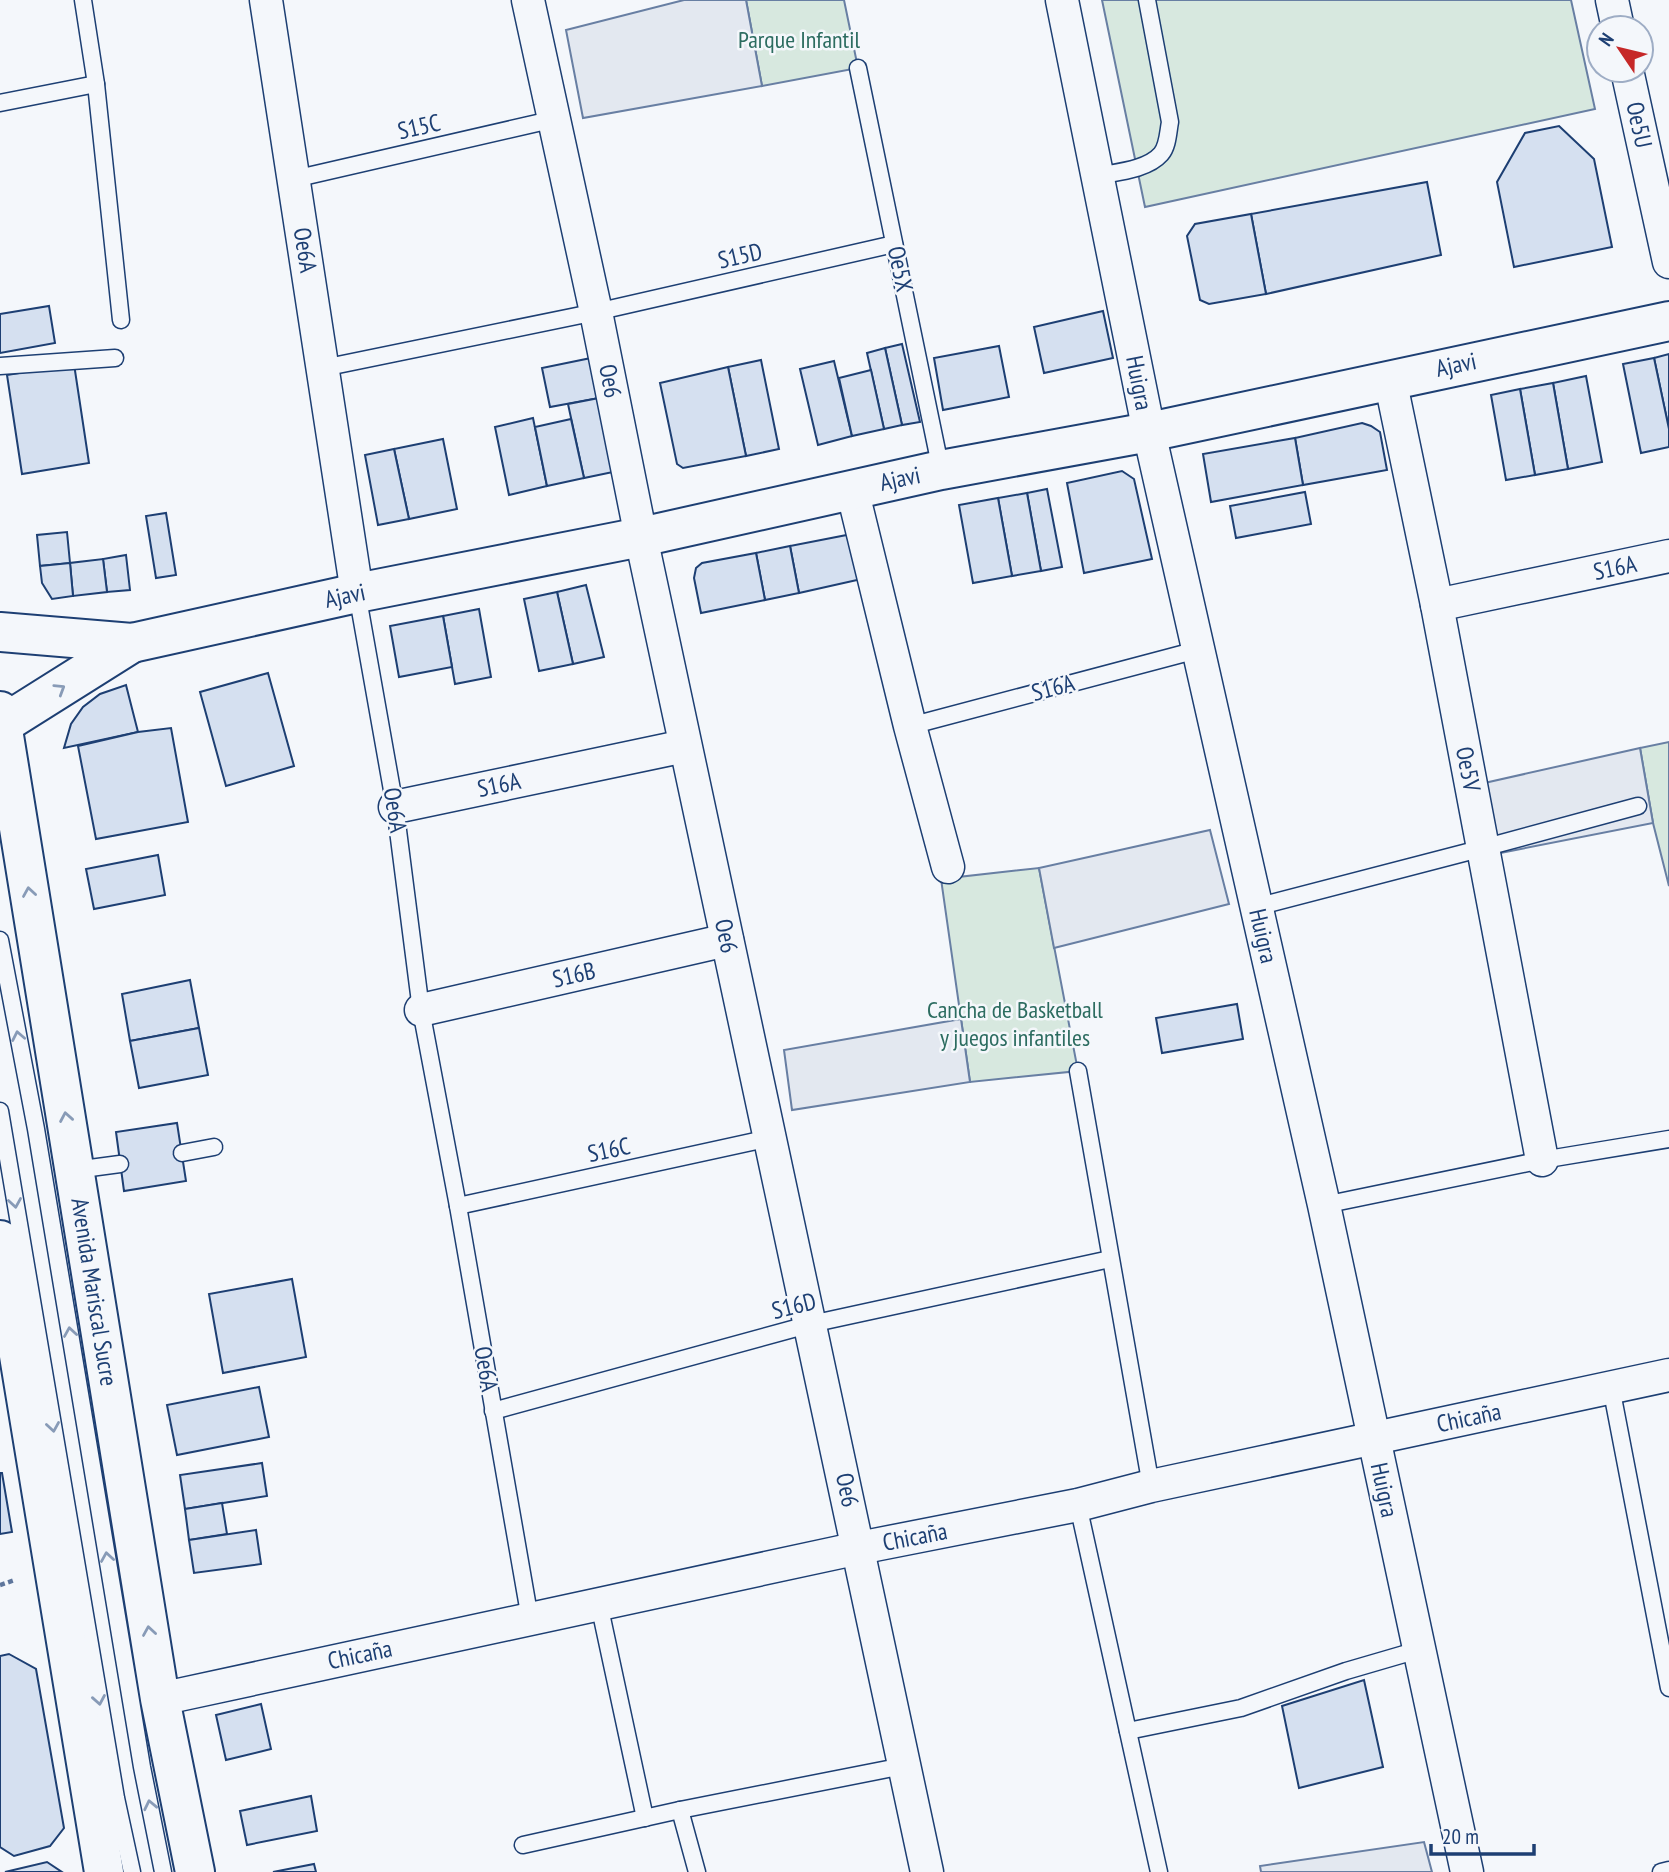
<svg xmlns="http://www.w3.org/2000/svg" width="1669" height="1872" font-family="'PT Sans Narrow',sans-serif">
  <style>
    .green { fill: #d7e8df; stroke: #687fa3; stroke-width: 2 }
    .parking { fill: #e3e8f0; stroke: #687fa3; stroke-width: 2 }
    .building { fill: #d5e0f0; stroke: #1d3f73; stroke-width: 2 }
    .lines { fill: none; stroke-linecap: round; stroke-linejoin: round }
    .lane-casing { stroke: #1d3f73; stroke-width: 19 }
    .street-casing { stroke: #1d3f73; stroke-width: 35 }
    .secondary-casing { stroke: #1d3f73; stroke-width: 42 }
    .primary-casing { stroke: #1d3f73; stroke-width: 42 }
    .path { stroke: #5e769c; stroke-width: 4.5; stroke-dasharray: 5 3.5; stroke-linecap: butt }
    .lane { stroke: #f4f7fb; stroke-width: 16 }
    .street { stroke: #f4f7fb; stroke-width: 32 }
    .secondary { stroke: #f4f7fb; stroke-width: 38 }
    .primary { stroke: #f4f7fb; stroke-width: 38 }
    .oneway { stroke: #889bb7 }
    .labels { text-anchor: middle; stroke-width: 5; stroke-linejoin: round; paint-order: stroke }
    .park-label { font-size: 24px; fill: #2c6c60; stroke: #f4f7fb }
    .street-label { font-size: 24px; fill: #1d3f73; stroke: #f4f7fb }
  </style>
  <rect width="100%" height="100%" fill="#f4f7fb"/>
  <!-- green -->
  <g class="green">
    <path d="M746 0H844L858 68 762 86Z"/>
    <path d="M1102 0H1571L1595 109 1145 207Z"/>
    <path d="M1669 742V886L1653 823 1640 748Z"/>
    <path d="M1039 868 1078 1071 970 1082 941 879Z"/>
  </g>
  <!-- parking -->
  <g class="parking">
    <path d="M684 0H746L762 86 583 118 566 30Z"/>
    <path d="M1640 748 1653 823 1485 856 1471 786Z"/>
    <path d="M1210 830 1229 904 1054 948 1039 868Z"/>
    <path d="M961 1019 970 1082 792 1110 784 1050Z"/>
    <path d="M1424 1842 1432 1872H1261L1260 1866Z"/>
  </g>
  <!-- building -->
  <g class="building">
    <path d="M1559 126 1594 159 1612 247 1514 267 1497 182 1525 133Z"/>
    <path d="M1427 182 1441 255 1266 294 1251 214Z"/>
    <path d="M1251 214 1266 294 1209 304 1200 300 1187 236 1195 224Z"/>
    <path d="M49 306 55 343 0 353V314Z"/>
    <path d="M1103 311 1113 358 1044 373 1034 327Z"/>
    <path d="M902 344 920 422 902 425 885 348Z"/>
    <path d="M999 346 1009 397 943 410 934 358Z"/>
    <path d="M885 348 902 425 884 429 867 353Z"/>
    <path d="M1669 354V429L1654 358Z"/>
    <path d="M591 358 599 398 550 407 542 368Z"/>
    <path d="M1654 358 1669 429V447L1641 453 1623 364Z"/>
    <path d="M761 360 779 449 746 456 728 367Z"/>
    <path d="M834 361 852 436 818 445 800 369Z"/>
    <path d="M74 364 89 463 22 474 7 375Z"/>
    <path d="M728 367 746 456 683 468 677 464 660 383Z"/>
    <path d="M871 370 884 429 852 436 839 378Z"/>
    <path d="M1586 376 1602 462 1568 469 1553 383Z"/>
    <path d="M1553 383 1568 469 1535 475 1520 389Z"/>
    <path d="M1520 389 1535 475 1506 480 1491 395Z"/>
    <path d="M599 398 613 472 584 478 568 404Z"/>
    <path d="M533 418 547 486 509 495 495 427Z"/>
    <path d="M571 419 584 478 547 486 535 427Z"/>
    <path d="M1362 423 1371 426 1380 432 1387 470 1303 485 1295 438Z"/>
    <path d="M1295 438 1303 485 1211 502 1203 454Z"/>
    <path d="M443 439 457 509 409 519 394 449Z"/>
    <path d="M394 449 409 519 378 525 365 455Z"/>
    <path d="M1122 471 1134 479 1152 559 1084 573 1067 483Z"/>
    <path d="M1047 489 1062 567 1041 571 1027 493Z"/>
    <path d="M1305 492 1311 524 1236 538 1230 506Z"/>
    <path d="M1027 493 1041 571 1012 576 998 498Z"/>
    <path d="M998 498 1012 576 973 583 959 505Z"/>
    <path d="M166 513 176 575 156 578 146 516Z"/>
    <path d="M67 532 70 563 40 566 37 535Z"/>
    <path d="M857 533 866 578 799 593 790 546Z"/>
    <path d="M790 546 799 593 765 600 756 553Z"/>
    <path d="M756 553 765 600 701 613 694 578 696 568 702 563Z"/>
    <path d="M126 555 130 590 107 592 103 559Z"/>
    <path d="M103 559 107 592 73 596 70 563Z"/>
    <path d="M70 563 73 596 52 599 42 583 40 566Z"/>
    <path d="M586 585 604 657 573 664 557 592Z"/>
    <path d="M557 592 573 664 539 671 524 599Z"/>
    <path d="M479 609 491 677 455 684 443 616Z"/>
    <path d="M443 616 452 667 399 677 390 626Z"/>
    <path d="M268 673 294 766 226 786 200 692Z"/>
    <path d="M126 685 138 732 64 748 71 724 83 707 100 694Z"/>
    <path d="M171 728 188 822 96 839 78 746 138 732Z"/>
    <path d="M158 855 165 895 94 909 86 869Z"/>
    <path d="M190 980 199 1028 130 1041 122 994Z"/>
    <path d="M1237 1004 1243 1039 1162 1053 1156 1018Z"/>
    <path d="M199 1028 208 1075 139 1088 130 1041Z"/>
    <path d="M177 1123 186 1181 124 1191 116 1132Z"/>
    <path d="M292 1279 306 1357 223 1373 209 1294Z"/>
    <path d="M259 1387 269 1437 177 1455 167 1405Z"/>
    <path d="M262 1463 267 1496 185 1509 180 1475Z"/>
    <path d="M0 1473H2L12 1532 0 1534Z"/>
    <path d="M222 1503 227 1534 189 1540 185 1509Z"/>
    <path d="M256 1530 261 1564 194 1573 189 1540Z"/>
    <path d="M9 1654 36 1669 64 1828 50 1846 14 1856 0 1847V1656Z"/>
    <path d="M1364 1680 1383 1767 1299 1788 1282 1706Z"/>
    <path d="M261 1704 271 1749 226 1760 216 1715Z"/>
    <path d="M311 1796 317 1831 247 1845 240 1811Z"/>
    <path d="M47 1862 62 1872H5Z"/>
    <path d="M314 1864 316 1872H273Z"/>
  </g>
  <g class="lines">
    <defs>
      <g id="lane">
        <path d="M83 0 96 84 121 320"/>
        <path d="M858 68 941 470"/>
        <path d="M0 103 96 84"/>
        <path d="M1097 176C1116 172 1147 170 1161 154 1168 146 1168 132 1170 122L1147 0"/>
        <path d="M294 179 555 119"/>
        <path d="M0 366 115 358"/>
        <path d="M323 368 596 312 894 244"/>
        <path d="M357 593 395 807 421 1010 458 1206 530 1619"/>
        <path d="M910 726 1197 650"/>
        <path d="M1256 907 1483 848 1638 806"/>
        <path d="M0 940 36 1129 142 1767 163 1872"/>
        <path d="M1078 1071 1151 1486"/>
        <path d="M0 1111 116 1798 132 1872"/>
        <path d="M182 1153 214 1147"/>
        <path d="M75 1170 120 1164"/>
        <path d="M1324 1205 1542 1160 1669 1139"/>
        <path d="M458 1206 770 1138"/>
        <path d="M1611 1387 1669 1688"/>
        <path d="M493 1411 811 1324 1110 1259"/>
        <path d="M1078 1505 1159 1872"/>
        <path d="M599 1604 645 1818"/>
        <path d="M1128 1731 1241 1708 1346 1671 1418 1650"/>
        <path d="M680 1810 697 1872"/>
        <path d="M523 1845 680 1810 903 1766"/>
        <path d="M1661 1872 1669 1870"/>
      </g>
      <g id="street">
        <path d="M266 0 357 593"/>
        <path d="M528 0 596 312 641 537 927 1872"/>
        <path d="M1062 0 1149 432 1324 1205 1467 1872"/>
        <path d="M1612 0 1618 28"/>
        <path d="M1627 70 1669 262"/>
        <path d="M1390 379 1437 605 1542 1160"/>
        <path d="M852 489 910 726 948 867"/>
        <path d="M1437 605 1669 556"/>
        <path d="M395 807 685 746"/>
        <path d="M421 1010 727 940"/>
        <path d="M160 1699 859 1548 1078 1505 1151 1486 1669 1375"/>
      </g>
      <g id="secondary">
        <path d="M0 632 132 643 357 593 641 537 941 470 1149 432 1669 321"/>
        <path d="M0 726 132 643"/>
      </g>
      <g id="primary">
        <path d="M0 711 160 1699 195 1872"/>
        <path d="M0 1240 104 1872"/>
      </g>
    </defs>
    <!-- lane casing -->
    <use href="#lane" class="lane-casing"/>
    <!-- street casing -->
    <use href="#street" class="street-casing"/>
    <!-- secondary casing -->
    <use href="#secondary" class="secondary-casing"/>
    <!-- primary casing -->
    <use href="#primary" class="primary-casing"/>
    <!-- path -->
    <path class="path" d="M0 1585 15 1580"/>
    <!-- lane -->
    <use href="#lane" class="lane"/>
    <!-- street -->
    <use href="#street" class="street"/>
    <!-- secondary -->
    <use href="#secondary" class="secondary"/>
    <!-- primary -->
    <use href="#primary" class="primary"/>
  </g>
  <!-- one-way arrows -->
  <defs><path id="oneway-chevron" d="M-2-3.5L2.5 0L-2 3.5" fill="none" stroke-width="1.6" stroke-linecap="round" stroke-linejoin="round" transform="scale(1.75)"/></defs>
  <g class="oneway">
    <use href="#oneway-chevron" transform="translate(60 689) rotate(-32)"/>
    <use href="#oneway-chevron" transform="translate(29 892) rotate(-99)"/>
    <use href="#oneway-chevron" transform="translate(18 1036) rotate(-101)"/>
    <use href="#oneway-chevron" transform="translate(66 1117) rotate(-100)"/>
    <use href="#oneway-chevron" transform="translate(15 1203) rotate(81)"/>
    <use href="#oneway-chevron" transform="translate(70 1332) rotate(-99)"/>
    <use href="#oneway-chevron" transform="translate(53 1427) rotate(81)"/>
    <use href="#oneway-chevron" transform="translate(107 1557) rotate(-99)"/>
    <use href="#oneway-chevron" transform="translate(149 1631) rotate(-99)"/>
    <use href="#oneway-chevron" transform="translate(99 1700) rotate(80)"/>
    <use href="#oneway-chevron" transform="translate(150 1805) rotate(-102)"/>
  </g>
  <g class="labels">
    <!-- park labels -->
    <g class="park-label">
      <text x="799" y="48">Parque Infantil</text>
      <text x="1015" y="1018">Cancha de Basketball<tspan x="1015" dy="28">y juegos infantiles</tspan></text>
    </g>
    <!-- street labels -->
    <g class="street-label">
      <text transform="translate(1639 125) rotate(78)" y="8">Oe5U</text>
      <text transform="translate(419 127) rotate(-13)" y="8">S15C</text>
      <text transform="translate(305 250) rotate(81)" y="8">Oe6A</text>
      <text transform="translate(740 256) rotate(-13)" y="8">S15D</text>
      <text transform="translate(900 269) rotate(78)" y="8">Oe5X</text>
      <text transform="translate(1456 365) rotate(-12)" y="8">Ajavi</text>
      <text transform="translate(610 381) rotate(79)" y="8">Oe6</text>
      <text transform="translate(1139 383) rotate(79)" y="8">Huigra</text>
      <text transform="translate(900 479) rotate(-12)" y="8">Ajavi</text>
      <text transform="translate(1615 568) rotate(-12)" y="8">S16A</text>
      <text transform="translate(345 596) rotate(-12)" y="8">Ajavi</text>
      <text transform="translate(1053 688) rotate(-15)" y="8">S16A</text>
      <text transform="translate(1468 769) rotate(79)" y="8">Oe5V</text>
      <text transform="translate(499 785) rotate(-12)" y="8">S16A</text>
      <text transform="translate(395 810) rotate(81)" y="8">Oe6A</text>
      <text transform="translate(726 936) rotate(78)" y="8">Oe6</text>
      <text transform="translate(1263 936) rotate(77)" y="8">Huigra</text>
      <text transform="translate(574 975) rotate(-13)" y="8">S16B</text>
      <text transform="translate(609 1150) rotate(-12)" y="8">S16C</text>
      <text transform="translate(94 1292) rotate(81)" y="8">Avenida Mariscal Sucre</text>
      <text transform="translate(794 1306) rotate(-14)" y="8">S16D</text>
      <text transform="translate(486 1369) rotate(80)" y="8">Oe6A</text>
      <text transform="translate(1469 1418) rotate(-12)" y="8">Chicaña</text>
      <text transform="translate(847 1490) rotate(78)" y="8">Oe6</text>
      <text transform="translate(1384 1490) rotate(78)" y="8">Huigra</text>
      <text transform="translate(915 1537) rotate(-11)" y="8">Chicaña</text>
      <text transform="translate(360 1655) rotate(-12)" y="8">Chicaña</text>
    </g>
  </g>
  <!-- north arrow -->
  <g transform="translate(1620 49) rotate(305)"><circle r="33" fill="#f4f7fb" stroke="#9eadc5" stroke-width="2"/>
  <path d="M0-5L12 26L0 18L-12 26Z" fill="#c62828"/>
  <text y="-10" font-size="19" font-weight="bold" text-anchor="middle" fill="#1d3f73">N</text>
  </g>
  <!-- scale -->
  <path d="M1431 1844v10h103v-10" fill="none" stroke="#1d3f73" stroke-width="3.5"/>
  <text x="1442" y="1844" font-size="21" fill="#1d3f73" stroke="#f4f7fb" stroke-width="5" paint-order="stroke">20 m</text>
</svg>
